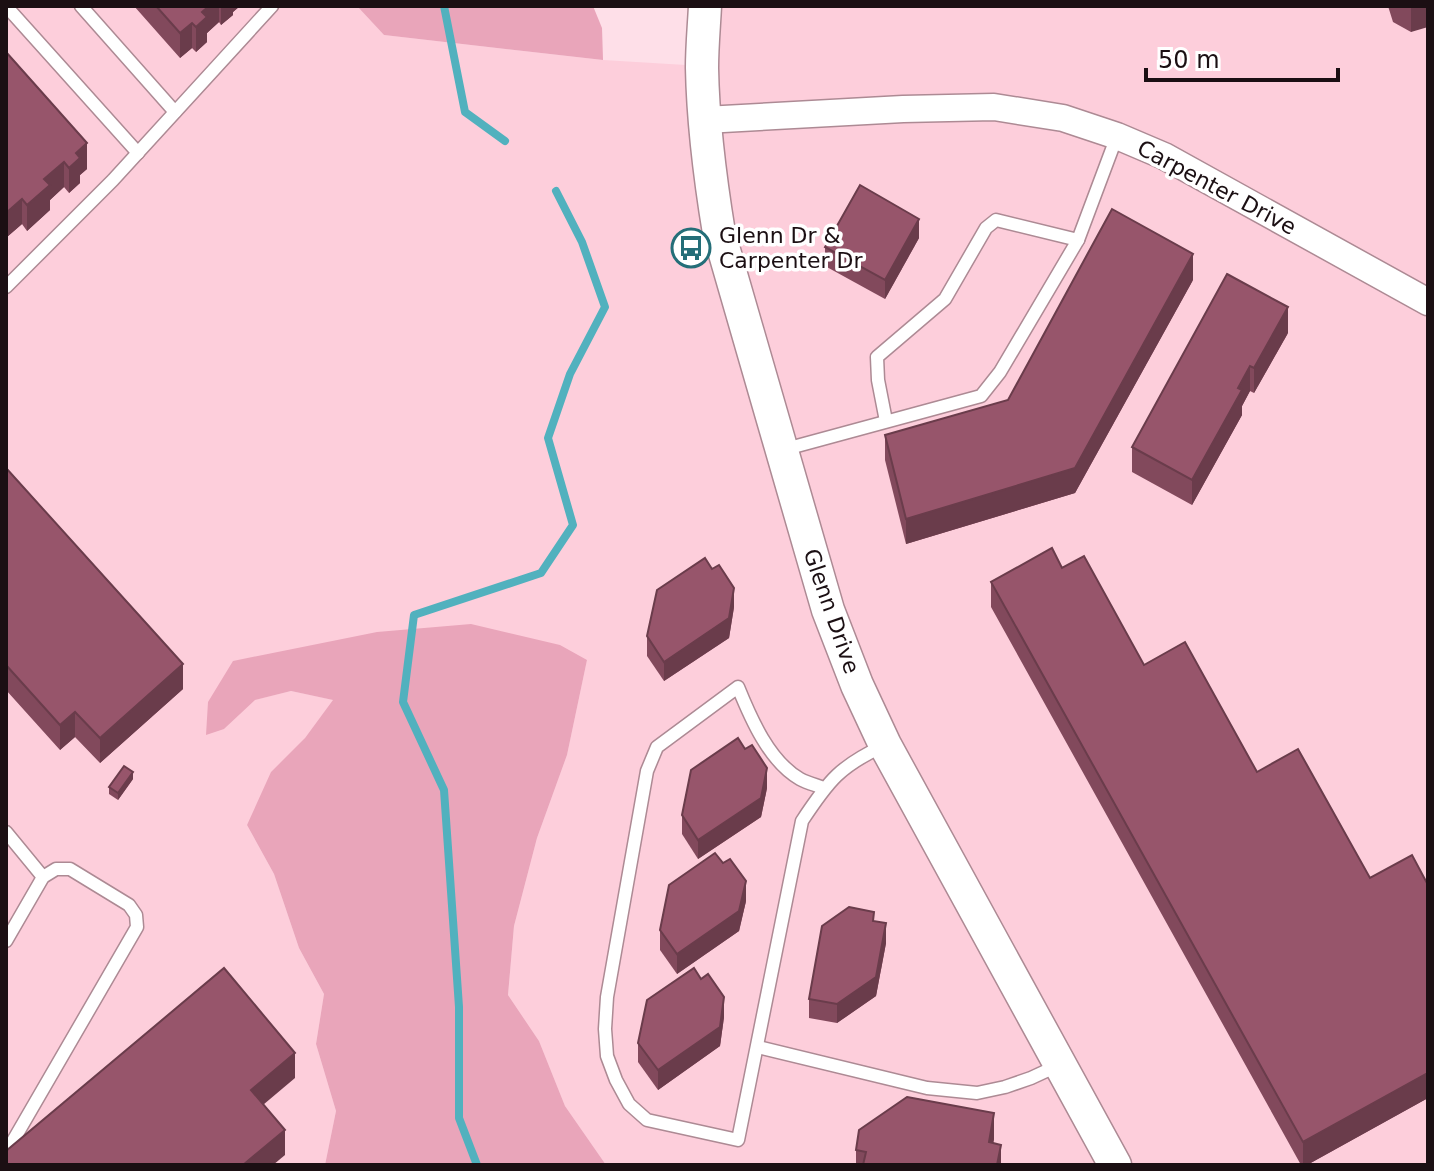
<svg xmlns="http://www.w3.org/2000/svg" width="1434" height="1171" font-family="'DejaVu Sans',sans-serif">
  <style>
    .built { fill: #fdcedb }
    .green { fill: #e9a5ba }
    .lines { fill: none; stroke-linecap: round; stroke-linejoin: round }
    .stream { stroke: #51b1be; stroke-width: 8 }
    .service-casing { stroke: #ad8a94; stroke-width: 15 }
    .minor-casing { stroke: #ad8a94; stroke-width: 29 }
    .tertiary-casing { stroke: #ad8a94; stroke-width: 35 }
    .service { stroke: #fff; stroke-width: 12 }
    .minor { stroke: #fff; stroke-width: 26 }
    .tertiary { stroke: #fff; stroke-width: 32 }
    .wall { fill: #82495c }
    .shaded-wall { fill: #6a3c4b }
    .building { fill: #97556b; stroke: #6a3c4b; stroke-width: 2 }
    .labels { text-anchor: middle; stroke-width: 7; stroke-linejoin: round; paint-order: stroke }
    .street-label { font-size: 22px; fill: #1b0f13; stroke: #fff }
    .poi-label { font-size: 22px; fill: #1b0f13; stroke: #fff; text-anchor: start }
  </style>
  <rect width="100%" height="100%" fill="#fedfe8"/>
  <!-- built -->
  <path class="built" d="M6 6H357L384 35 603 60 702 66 705 6H1428V1165H606L565 1106 539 1041 508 995 514 926 537 838 567 755 587 660 233 661 224 729 254 700 291 691 334 700 305 738 247 825 274 874 299 948 324 994 316 1044 336 1111 325 1165H6Z"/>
  <!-- green -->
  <g class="green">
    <path d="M357 6H593L602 28 603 60 384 35Z"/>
    <path d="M471 624 560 645 587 660 567 755 537 838 514 926 508 995 539 1041 565 1106 606 1165H325L336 1111 316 1044 324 994 299 948 274 874 247 825 271 772 305 738 333 700 291 691 255 700 224 729 206 735 208 702 233 661 377 632Z"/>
  </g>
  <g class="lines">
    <!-- stream -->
    <g class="stream">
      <path d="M444 6 465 112 505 141"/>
      <path d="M477 1165 459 1118V1007L444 790 403 702 414 615 541 573 573 525 548 438 570 374 605 307 582 242 556 191"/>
    </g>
    <defs>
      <g id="service">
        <path d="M6 6 138 153"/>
        <path d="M81 6 175 112"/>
        <path d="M6 287 113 180 272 6"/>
        <path d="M886 421 878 380 877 357 945 299 986 228 996 220 1078 240"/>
        <path d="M782 450 981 396 1000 372 1078 240 1117 136"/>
        <path d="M824 788C816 785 807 783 800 779 769 761 751 719 738 687L657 747 647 771 607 997 605 1029 607 1056 616 1080 629 1104 647 1120 738 1140 802 821C829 780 840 766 885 745"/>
        <path d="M6 832 43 877"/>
        <path d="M6 941 43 877 56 869H70L129 905 136 915 137 927 6 1153"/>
        <path d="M758 1047 927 1088 977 1093 1005 1087 1031 1078 1059 1065"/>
      </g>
      <path id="minor" d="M705 120 903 109 994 107 1063 118 1117 136 1164 156 1428 302"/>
      <path id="tertiary" d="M705 6C704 26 702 47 702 68 703 123 710 178 719 233L828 610 857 685 885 745 1115 1165"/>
    </defs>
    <!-- service casing -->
    <use href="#service" class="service-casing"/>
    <!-- minor casing -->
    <use href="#minor" class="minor-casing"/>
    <!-- tertiary casing -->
    <use href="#tertiary" class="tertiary-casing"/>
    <!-- service -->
    <use href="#service" class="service"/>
    <!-- minor -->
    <use href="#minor" class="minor"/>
    <!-- tertiary -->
    <use href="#tertiary" class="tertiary"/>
  </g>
  <!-- wall -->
  <g class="wall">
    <path d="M134 6H240L233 12V15L221 25 219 22 207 33V42L196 52 192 48 180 58Z"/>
    <path d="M1388 6H1428L1411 32 1393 22Z"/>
    <path d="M6 52 87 169 80 175V183L69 193 64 187 50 200V210L27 231 22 224 7 237V246Z"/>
    <path d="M919 238 885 299 825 266V247Z"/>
    <path d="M1193 280 1075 493 906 544 885 460V435L1008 400Z"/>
    <path d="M1288 333 1254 393 1250 391 1242 406V415L1192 505 1132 472V447Z"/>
    <path d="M6 468 183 689 100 763 75 737 60 750 6 690Z"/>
    <path d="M991 582 1144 665 1370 878 1428 885V1098L1307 1165H1301L991 607Z"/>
    <path d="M734 607 729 638 664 681 647 656V636Z"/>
    <path d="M133 779 118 800 109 794V787Z"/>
    <path d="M767 788 761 817 698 859 682 834V815Z"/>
    <path d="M746 901 739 931 677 974 660 950V930Z"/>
    <path d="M874 921 886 943 876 996 837 1023 809 1018V999Z"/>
    <path d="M724 1017 720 1046 658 1090 638 1062V1043Z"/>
    <path d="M994 1139 993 1143 1001 1165H856V1150Z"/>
  </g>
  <!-- shaded-wall -->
  <g class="shaded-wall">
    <path d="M209 6H219V22L207 33V42L196 52V27L202 12Z"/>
    <path d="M221 6H240L233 12V15L221 25Z"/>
    <path d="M1413 6H1428V27L1411 32V7Z"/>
    <path d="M192 23V48L180 58V33Z"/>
    <path d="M87 143V169L80 175V183L69 193V168L76 153Z"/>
    <path d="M64 162V187L50 200V210L27 231V205L44 179Z"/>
    <path d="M22 199V224L7 237V246L6 247V213Z"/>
    <path d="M919 219V238L885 299V280Z"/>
    <path d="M1193 254V280L1075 493 906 544V519Z"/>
    <path d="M1288 307V333L1254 393V368Z"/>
    <path d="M1250 366V391L1242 406V415L1192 505V480Z"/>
    <path d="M734 588V607L729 638 664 681V662Z"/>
    <path d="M183 664V689L100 763V738Z"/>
    <path d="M75 712V737L60 750V725Z"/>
    <path d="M767 768V788L761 817 698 859V840Z"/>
    <path d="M133 772V779L118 800V793Z"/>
    <path d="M746 881V901L739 931 677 974V954Z"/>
    <path d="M886 923V943L876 996 837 1023V1004Z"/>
    <path d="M724 997V1017L720 1046 658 1090V1070Z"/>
    <path d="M295 1053V1078L251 1115V1090Z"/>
    <path d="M1428 1073V1098L1307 1165H1303V1142Z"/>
    <path d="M994 1113V1139L989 1165V1142Z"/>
    <path d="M285 1130V1155L273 1165H243Z"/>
    <path d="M1001 1145V1165H997Z"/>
  </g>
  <!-- building -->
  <g class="building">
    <path d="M156 6H209L202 12 207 17 196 27 192 23 180 33Z"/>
    <path d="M6 52 87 143 76 153 80 158 69 168 64 162 44 179 50 185 27 205 22 199 6 213Z"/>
    <path d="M860 185 919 219 885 280 825 247Z"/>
    <path d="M1112 209 1193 254 1075 468 906 519 885 435 1008 400Z"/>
    <path d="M1227 274 1288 307 1254 368 1250 366 1238 388 1242 390 1192 480 1132 447Z"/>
    <path d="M6 468 183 664 100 738 75 712 60 725 6 665Z"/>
    <path d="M1052 548 1062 568 1084 556 1144 665 1185 642 1257 772 1298 749 1370 878 1412 855 1428 885V1073L1303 1142 991 582Z"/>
    <path d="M705 558 712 569 719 565 734 588 729 618 664 662 647 636 657 590Z"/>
    <path d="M738 738 745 749 752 745 767 768 761 798 698 840 682 815 691 770Z"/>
    <path d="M124 766 133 772 118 793 109 787Z"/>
    <path d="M715 853 723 863 730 859 746 881 739 911 677 954 660 930 669 885Z"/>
    <path d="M849 907 874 912 873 921 886 923 876 977 837 1004 809 999 822 926Z"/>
    <path d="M224 968 295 1053 251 1090 285 1130 243 1165H6V1151Z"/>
    <path d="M694 968 701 979 708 974 724 997 720 1027 658 1070 638 1043 647 1000Z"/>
    <path d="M907 1097 994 1113 989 1142 1001 1145 997 1165H863L866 1152 856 1150 859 1130Z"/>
  </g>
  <!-- icons -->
  <defs>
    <symbol id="bus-ring" viewBox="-11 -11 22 22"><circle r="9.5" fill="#fff" stroke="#246e78" stroke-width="1.5"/><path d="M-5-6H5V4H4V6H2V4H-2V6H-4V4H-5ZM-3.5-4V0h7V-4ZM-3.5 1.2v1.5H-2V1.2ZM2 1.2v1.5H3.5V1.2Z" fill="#246e78"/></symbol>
  </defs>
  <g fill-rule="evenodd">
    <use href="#bus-ring" x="669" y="226" width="44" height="44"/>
  </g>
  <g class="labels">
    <!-- street labels -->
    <g class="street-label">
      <text transform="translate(1217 187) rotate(28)" y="8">Carpenter Drive</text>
      <text transform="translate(832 611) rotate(71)" y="8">Glenn Drive</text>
    </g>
    <!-- poi labels -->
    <g class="poi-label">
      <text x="719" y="243">Glenn Dr &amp;<tspan x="719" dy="25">Carpenter Dr</tspan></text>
    </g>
  </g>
  <!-- border -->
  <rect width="1434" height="1171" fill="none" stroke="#1b0f13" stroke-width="16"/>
  <!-- scale -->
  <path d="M1146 68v12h192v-12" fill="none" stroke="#1b0f13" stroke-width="4"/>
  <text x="1158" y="68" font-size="24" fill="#1b0f13" stroke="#ffffff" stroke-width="6" paint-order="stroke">50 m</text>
</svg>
